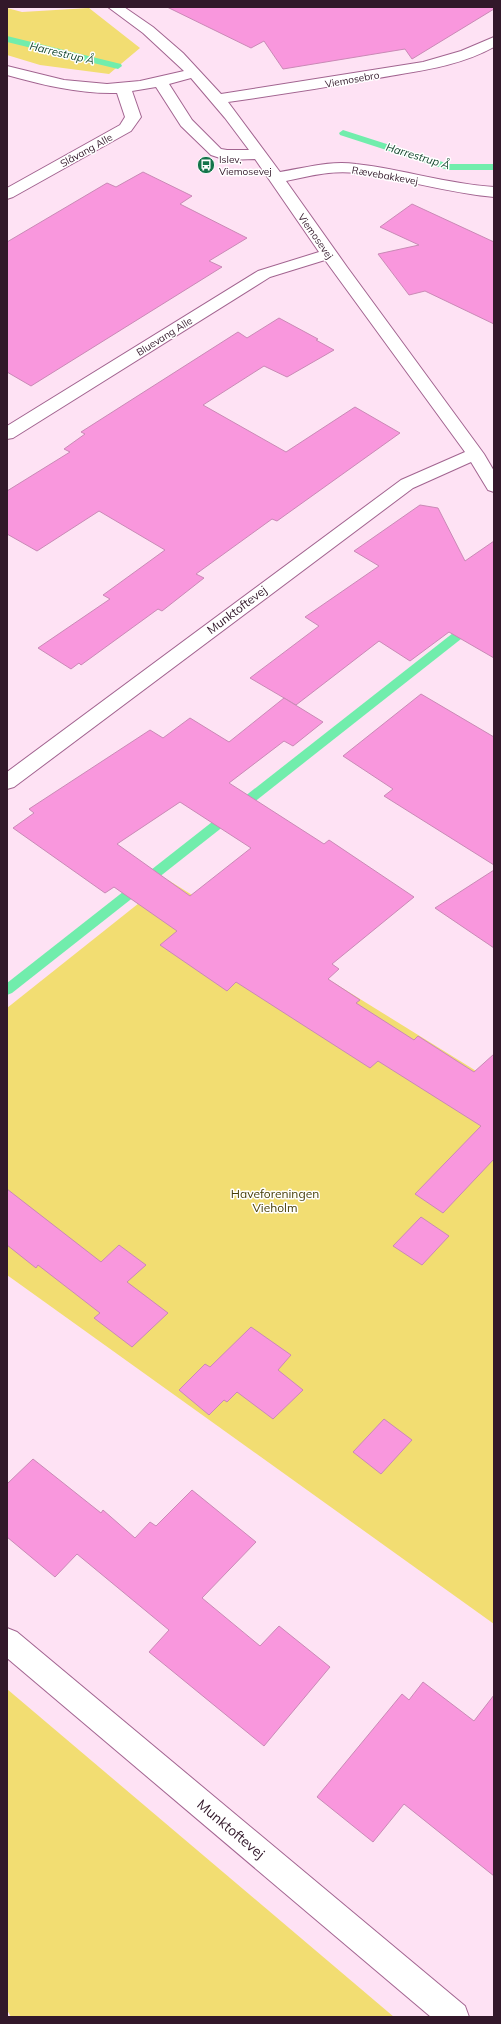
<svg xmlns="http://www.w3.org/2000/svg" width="501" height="2024" font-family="Mulish,sans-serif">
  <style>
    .green { fill: #f2dd72 }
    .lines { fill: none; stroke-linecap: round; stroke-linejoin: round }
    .stream { fill: #71edac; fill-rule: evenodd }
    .building { fill: #f997dd; stroke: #ca89b6; fill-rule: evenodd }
    .minor-casing { stroke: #a26490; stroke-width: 2 }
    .minor { fill: #fff; fill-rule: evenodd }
    .labels { text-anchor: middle; stroke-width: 3; stroke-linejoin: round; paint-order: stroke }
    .far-street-label { font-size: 10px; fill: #32182a; stroke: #fff }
    .far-poi-label { font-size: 10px; fill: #32182a; stroke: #fff; text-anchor: start }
    .far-water-label { font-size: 11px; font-style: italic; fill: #174a31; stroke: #fff }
    .street-label { font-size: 12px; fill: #32182a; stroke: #fff }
    .park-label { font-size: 12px; fill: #463d06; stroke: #fff }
    .near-street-label { font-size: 14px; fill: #32182a; stroke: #fff }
  </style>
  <rect width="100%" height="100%" fill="#fee2f4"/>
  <!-- green -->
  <g class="green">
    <path d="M7 8 22 12 89 8 140 48 109 74 40 65 7 55Z"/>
    <path d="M168 880 494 1082V1624L7 1275V1008Z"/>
    <path d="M7 1689 394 2017H11L7 2010Z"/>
  </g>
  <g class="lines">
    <!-- stream -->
    <g class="stream">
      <path d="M7 36 121 64 122 66 118 69 7 42Z"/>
      <path d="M343 130 449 164H494V170H448L340 135 339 133Z"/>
      <path d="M494 603V613L12 993 7 995V983L490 604Z"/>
    </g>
  </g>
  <!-- building -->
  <g class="building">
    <path d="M167 7H494V9L412 59 405 49 283 69 264 41 251 48Z"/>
    <path d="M143 172 192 196 180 204 247 238 209 261 222 267 31 386 7 372V242L107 183 116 187Z"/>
    <path d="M412 204 494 242V324L425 291 409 295 378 254 419 245 380 227Z"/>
    <path d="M279 318 318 339 316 340 334 350 287 377 264 366 203 405 286 452 355 407 400 433 277 521 272 519 196 574 204 578 162 611 158 609 81 665 79 663 71 669 38 648 110 599 103 595 165 550 99 511 37 551 7 534V491L70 452 64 449 85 434 81 432 238 332 247 338Z"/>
    <path d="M420 505 438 508 465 561 494 541V658L449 632 410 661 379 641 296 705 250 678 319 626 305 617 379 566 354 551Z"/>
    <path d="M421 694 494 737V865L384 796 393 789 343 756Z"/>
    <path d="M284 698 323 722 293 746 284 741 229 783 324 844 329 840 414 897 332 964 339 969 328 979 360 1000 356 1003 414 1040 418 1036 474 1072 494 1054V1159L443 1213 415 1194 481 1126 378 1061 370 1068 236 982 227 991 160 945 177 931 114 887 105 893 13 828 34 813 29 809 150 730 163 738 190 718 229 742ZM180 802 251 848 190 896 117 844Z"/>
    <path d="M494 870V948L435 908Z"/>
    <path d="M7 1189 101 1262 119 1245 146 1265 127 1282 168 1313 132 1347 94 1318 100 1313 38 1265 36 1268 7 1245Z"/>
    <path d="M421 1217 449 1236 422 1265 393 1246Z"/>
    <path d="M251 1327 291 1355 278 1370 303 1390 273 1419 237 1392 227 1402 224 1400 209 1415 179 1390 205 1364 210 1367Z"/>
    <path d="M384 1419 412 1440 381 1474 353 1452Z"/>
    <path d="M33 1459 101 1513 103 1510 135 1538 150 1522 156 1526 192 1490 256 1542 202 1598 260 1646 279 1626 330 1667 264 1746 149 1652 169 1630 77 1554 55 1577 7 1537V1484Z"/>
    <path d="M423 1682 474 1721 494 1695V1876L404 1804 373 1842 317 1797 402 1694 409 1700Z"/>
  </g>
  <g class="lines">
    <defs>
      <g id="minor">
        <path d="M108 7H124L153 27 183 53 221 94 423 62 461 51 494 37V47C458 67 417 71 378 78 328 87 278 95 228 102L280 172C305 168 331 160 356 164 402 169 447 184 494 187V197C447 193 402 178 356 173 332 170 309 176 286 181L347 267 484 454 494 471V492L488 490 471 462 413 488 14 787 7 789V772L401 480 465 452 325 260 270 277 13 438 7 439V426L258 271 319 252 255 159 226 160 211 155 181 126 156 87 132 91 141 117 131 131 13 197 7 199V188L120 125 125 117 117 93C79 94 43 85 7 75V66L64 80 107 84 140 81 184 71 143 33ZM191 78 225 118 249 150H227L221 149 192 120 169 84Z"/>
        <path d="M7 1628 17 1632 465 2006 469 2017H431L7 1658Z"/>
      </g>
    </defs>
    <!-- minor casing -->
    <use href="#minor" class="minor-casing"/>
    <!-- minor -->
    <use href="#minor" class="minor"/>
  </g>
  <!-- icons -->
  <defs>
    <symbol id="bus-disc" viewBox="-11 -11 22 22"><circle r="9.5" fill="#14744a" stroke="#fff"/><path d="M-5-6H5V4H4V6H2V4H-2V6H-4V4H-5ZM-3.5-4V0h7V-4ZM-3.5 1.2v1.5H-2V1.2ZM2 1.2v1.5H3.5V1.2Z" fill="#fff"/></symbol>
  </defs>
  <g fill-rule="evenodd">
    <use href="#bus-disc" x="196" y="155" width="20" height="20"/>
  </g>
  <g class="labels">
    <!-- far-street labels -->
    <g class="far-street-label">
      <text transform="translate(352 79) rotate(-10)" y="4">Viemosebro</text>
      <text transform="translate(86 150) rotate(-29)" y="4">Slåvang Alle</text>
      <text transform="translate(385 175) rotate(10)" y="4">Rævebakkevej</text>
      <text transform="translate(316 236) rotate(55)" y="4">Viemosevej</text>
      <text transform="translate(164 336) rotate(-32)" y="4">Bluevang Alle</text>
    </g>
    <!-- far-poi labels -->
    <g class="far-poi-label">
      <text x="219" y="163">Islev,<tspan x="219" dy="12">Viemosevej</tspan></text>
    </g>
    <!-- far-water labels -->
    <g class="far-water-label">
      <text transform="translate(62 53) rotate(13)" y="4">Harrestrup Å</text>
      <text transform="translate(418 156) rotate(17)" y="4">Harrestrup Å</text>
    </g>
    <!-- street labels -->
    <g class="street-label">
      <text transform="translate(237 610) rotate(-37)" y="4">Munktoftevej</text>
    </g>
    <!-- park labels -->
    <g class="park-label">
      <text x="275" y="1198">Haveforeningen<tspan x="275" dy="14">Vieholm</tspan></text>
    </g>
    <!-- near-street labels -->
    <g class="near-street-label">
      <text transform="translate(231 1829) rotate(40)" y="5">Munktoftevej</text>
    </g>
  </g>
  <!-- border -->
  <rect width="501" height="2024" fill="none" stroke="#32182a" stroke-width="16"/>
</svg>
